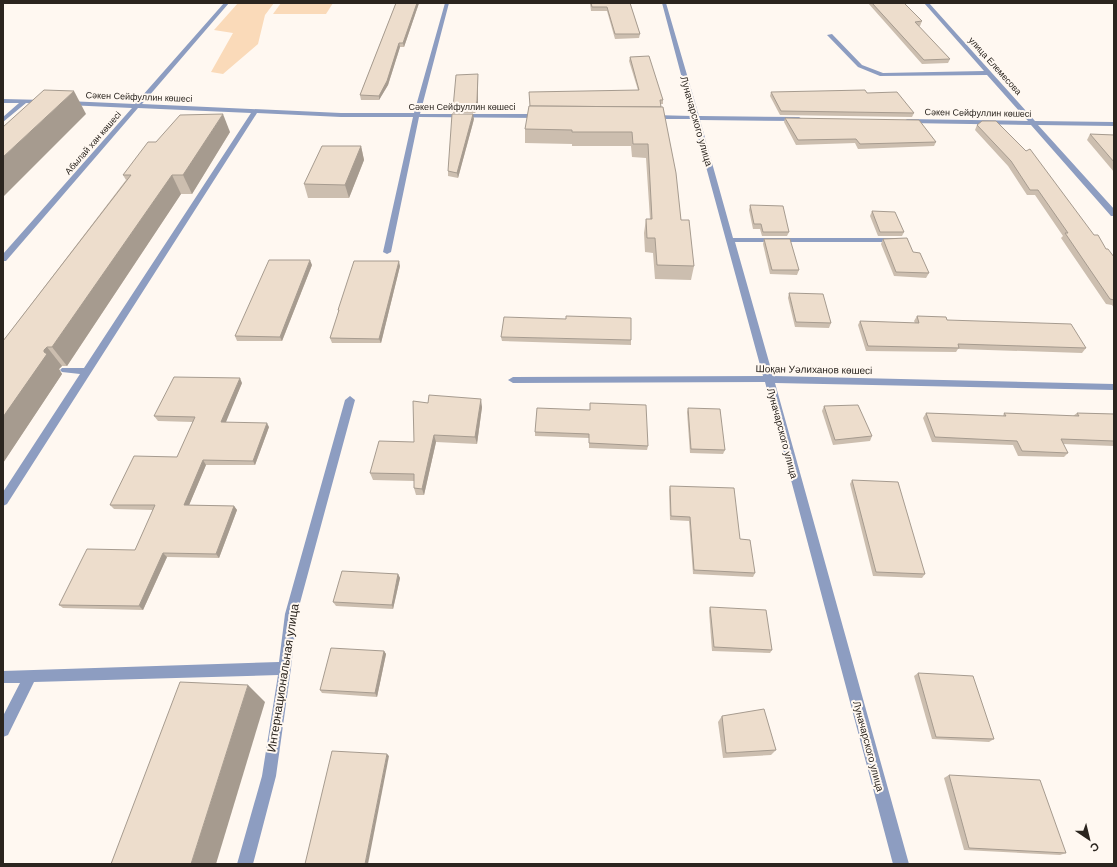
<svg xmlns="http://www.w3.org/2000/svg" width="1117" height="867" font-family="Arial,sans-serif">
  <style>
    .green { fill: #fadab9 }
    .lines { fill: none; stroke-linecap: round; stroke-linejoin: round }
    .minor { fill: #8d9dc1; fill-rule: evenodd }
    .wall { fill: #ccbeaf }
    .shaded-wall { fill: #a69b8f }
    .building { fill: #edddcc; stroke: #a69b8f }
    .labels { text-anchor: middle; stroke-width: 4; stroke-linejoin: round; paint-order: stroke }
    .far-street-label { font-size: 9px; fill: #2b251f; stroke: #fff8f1 }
    .street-label { font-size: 10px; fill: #2b251f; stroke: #fff8f1 }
    .near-street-label { font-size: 12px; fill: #2b251f; stroke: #fff8f1 }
  </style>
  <rect width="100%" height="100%" fill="#fff8f1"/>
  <!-- green -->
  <g class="green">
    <path d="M238 3H274L265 15 258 44 223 74 211 72 233 33 214 30Z"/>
    <path d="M281 3H333L326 14H273Z"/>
  </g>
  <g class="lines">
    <!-- minor -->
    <g class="minor">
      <path d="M224 3H229L142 104 341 113H414L445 3H449L420 114H541L544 116 541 118 419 117 391 252 387 254 383 252 413 117H341L257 113 7 504 3 506V492L80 374 62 372 60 370 62 368H84L251 113 138 108 6 261H3V254L132 108 67 105 64 103 67 101 135 104Z"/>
      <path d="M662 3H666L699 116 799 117 802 119 799 121 700 120 733 238H896L900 240 896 242H735L773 376 1114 384V390L775 383 909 864H893L765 382 513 383 508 380 513 377 763 376 693 119H653L650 117 653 115 692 116Z"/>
      <path d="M924 3H929L1035 121 1114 122V126L1038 125 1114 209V216H1111L1031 125 907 123 904 121 907 119 1028 121 987 75 880 76 858 67 827 35 832 34 862 65 883 73 984 71Z"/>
      <path d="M3 99 45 100 48 102 45 104 26 103 3 122V117L19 103H3Z"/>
      <path d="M350 396 355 400 297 614 291 668 276 776 253 864H237L262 776 278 675 34 682 8 735 3 737V716L20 683H3V671L279 662 285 614 345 400Z"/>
    </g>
  </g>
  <!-- wall -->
  <g class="wall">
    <path d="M396 3H419L404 47H400L388 85 379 100H361L360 95Z"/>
    <path d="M590 3H630L640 34 639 38 615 39 607 11H591Z"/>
    <path d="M868 3H904L922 21 920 26H918L950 59 948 63 922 64Z"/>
    <path d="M630 57 663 100V104H660L681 220 694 266 691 280 655 279 653 253 645 252 644 233 646 219H650L646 158 632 157 631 146H572V144L525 143V129L638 90 629 61Z"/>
    <path d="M478 74V105L475 113H453V108Z"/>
    <path d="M771 92 867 93 914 113 912 117 780 115 770 96Z"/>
    <path d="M785 118 936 142 934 146 858 149 855 143 796 145 784 122Z"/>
    <path d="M474 119 458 178 448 176V171Z"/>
    <path d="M977 125 1094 235 1106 249 1114 257V308L1112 305 1106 304 1061 238 1063 236 1035 195H1027L1008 166 975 130Z"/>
    <path d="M230 132 192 194H181L67 366H62L59 369 62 374 3 463V341L126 180 123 175 156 142Z"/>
    <path d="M1090 134 1114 135V172L1087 140Z"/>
    <path d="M361 146 364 160 349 198H308L304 184Z"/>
    <path d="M750 205 789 232 787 236H762L760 229H753L749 210Z"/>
    <path d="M872 211 904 232 902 236H878L870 216Z"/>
    <path d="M764 239 799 270 797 275 770 274 763 244Z"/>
    <path d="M883 239 929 273 926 278 894 276 881 244Z"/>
    <path d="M312 265 282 341H237L235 336Z"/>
    <path d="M400 266 381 343H332L330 338 339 313 338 310Z"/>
    <path d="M789 293 831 323 829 328 795 327 788 298Z"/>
    <path d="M917 316 947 320 1086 348 1082 353 958 349 956 352 866 351 858 325 860 321 915 323 914 321Z"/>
    <path d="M501 337 631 340V345L502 341Z"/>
    <path d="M242 383 225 422 269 427 255 465H206L189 505 234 506 237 510 219 558 167 557 143 610 63 608 59 605 135 550 153 510 114 509 110 505 177 457 193 422 158 421 154 416Z"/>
    <path d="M824 406 872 436 870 441 833 445 822 411Z"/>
    <path d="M482 407 477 444 436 442 424 495H416L414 488V481L373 480 370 473 414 442Z"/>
    <path d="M688 408 725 450 723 454 690 453 687 412Z"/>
    <path d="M590 410 648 446 647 450 589 448V438L535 436V432Z"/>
    <path d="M926 413 1003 416 1004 413 1073 416 1077 413 1114 414V446L1063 444 1068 453 1064 457 1018 456 1013 445 932 442 923 418Z"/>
    <path d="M852 480 925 574 922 578 873 576 850 484Z"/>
    <path d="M670 486 740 539 755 573 753 577 693 574 689 521 670 520 669 490Z"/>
    <path d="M398 574 400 578 393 609 336 606 333 602Z"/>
    <path d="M710 607 772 650 770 653 712 651 709 611Z"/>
    <path d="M384 651 386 654 377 697 322 693 320 690Z"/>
    <path d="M918 673 994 739 989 742 932 739 914 676Z"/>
    <path d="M722 716 776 750 771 755 723 758 718 722Z"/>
    <path d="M949 775 1066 853 1060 855 964 850 944 778Z"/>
  </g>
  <!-- shaded-wall -->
  <g class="shaded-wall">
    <path d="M417 3H419L404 47 403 43Z"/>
    <path d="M399 43 400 47 388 85 379 100V96Z"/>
    <path d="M478 74V105L475 113V108Z"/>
    <path d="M74 91 86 114 3 197V157Z"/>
    <path d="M223 114 230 132 192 194 183 175Z"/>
    <path d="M473 114 474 119 458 178 457 173Z"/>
    <path d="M361 146 364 160 349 198 345 185Z"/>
    <path d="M172 175 181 194 67 366 52 347Z"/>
    <path d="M310 260 312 265 282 341 280 337Z"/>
    <path d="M399 261 400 266 381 343 379 339Z"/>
    <path d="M47 347 62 366 59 369 62 374 3 463V417L44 352V350Z"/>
    <path d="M240 378 242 383 224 427 221 422Z"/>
    <path d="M481 399 482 407 477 444 475 437Z"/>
    <path d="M267 423 269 427 255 465 253 461Z"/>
    <path d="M434 435 436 442 424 495 422 489Z"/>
    <path d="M203 460 206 465 187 510 184 505Z"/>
    <path d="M234 506 237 510 219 558 216 554Z"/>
    <path d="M163 553 167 557 143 610 139 606Z"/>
    <path d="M398 574 400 578 393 609 392 605Z"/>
    <path d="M384 651 386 654 377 697 375 693Z"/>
    <path d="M248 685 265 702 216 864H191Z"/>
    <path d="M387 754 389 756 368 864H365Z"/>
  </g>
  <!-- building -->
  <g class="building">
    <path d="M396 3H417L403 43H399L387 81 379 96 360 95Z"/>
    <path d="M591 3H630L640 34H615L607 7H592Z"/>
    <path d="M872 3H904L922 21 915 22 950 59 924 60Z"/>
    <path d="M649 56 663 100H660L661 107 530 106 529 92 639 90 630 57Z"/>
    <path d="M478 74 477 101 475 108H453L456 75Z"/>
    <path d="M44 90 74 91 3 157V127Z"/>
    <path d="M865 90 867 93 897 92 914 113 781 111 771 92Z"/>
    <path d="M529 106 663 107 676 173 681 220H689L694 266 657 265 655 238H647L646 219H652L648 144H633L632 132H572V130L525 129Z"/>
    <path d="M223 114 183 175H172L52 347H47L44 350V352L47 354 3 417V349L4 348 3 347V341L131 175H123L148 142H156L180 115Z"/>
    <path d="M452 114H473L457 173 448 171Z"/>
    <path d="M785 118 919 120 936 142 860 144 856 139 798 140Z"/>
    <path d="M982 121H996L1026 151 1030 149 1094 235H1098L1106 249H1108L1114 257V300L1110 299 1065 233H1068L1038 190H1030L1011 161 977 125Z"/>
    <path d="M1090 134 1114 135V162Z"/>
    <path d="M322 146H361L345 185 304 184Z"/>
    <path d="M750 205 783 206 789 232H763L761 224H754Z"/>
    <path d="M872 211 895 212 904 232H880Z"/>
    <path d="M907 238 913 252 920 253 929 273 896 272 883 239Z"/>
    <path d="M764 239H790L799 270H772Z"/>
    <path d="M269 260H310L280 337 235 336Z"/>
    <path d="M354 261H399L379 339 330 338 339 310H338Z"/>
    <path d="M789 293 823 294 831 323 796 322Z"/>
    <path d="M566 316 631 318V340L501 337 504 317 566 319Z"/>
    <path d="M917 316 946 317 947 320 1071 324 1086 348 958 344 959 348 868 346 860 321 919 323Z"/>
    <path d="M174 377 240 378 221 422 267 423 253 461 203 460 184 505 234 506 216 554 163 553 139 606 59 605 87 549 135 550 155 505H110L134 456 177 457 195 417 154 416Z"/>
    <path d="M429 395 481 399 475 437 434 435 422 489 414 488V474L370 473 379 441 414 442 413 401 428 403Z"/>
    <path d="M590 403 646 405 648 446 589 443V434L535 432 537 408 590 410Z"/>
    <path d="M858 405 872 436 835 440 824 406Z"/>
    <path d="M688 408 720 409 725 450 691 449Z"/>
    <path d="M926 413 1006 416 1004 413 1079 416 1077 413 1114 414V441L1061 439 1068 453 1022 451 1017 441 935 437Z"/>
    <path d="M852 480 898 482 925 574 876 572Z"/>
    <path d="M670 486 734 488 740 539 750 540 755 573 694 570 690 517 671 516Z"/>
    <path d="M342 571 398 574 392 605 333 602Z"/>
    <path d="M710 607 766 610 772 650 714 647Z"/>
    <path d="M331 648 384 651 375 693 320 690Z"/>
    <path d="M918 673 973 676 994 739 936 737Z"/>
    <path d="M180 682 248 685 191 864H111Z"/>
    <path d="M764 709 776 750 726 753 722 716Z"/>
    <path d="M332 751 387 754 365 864H305Z"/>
    <path d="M949 775 1040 780 1066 853 969 848Z"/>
  </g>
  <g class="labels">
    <!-- far-street labels -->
    <g class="far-street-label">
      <text transform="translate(995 66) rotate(48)" y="3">улица Елемесова</text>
      <text transform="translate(139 97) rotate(2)" y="3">Сәкен Сейфуллин көшесі</text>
      <text x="462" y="110">Сәкен Сейфуллин көшесі</text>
      <text transform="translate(978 113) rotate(1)" y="3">Сәкен Сейфуллин көшесі</text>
      <text transform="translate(93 143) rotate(-49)" y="3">Абылай хан көшесі</text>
    </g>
    <!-- street labels -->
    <g class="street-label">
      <text transform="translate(697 121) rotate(74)" y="4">Луначарского улица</text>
      <text transform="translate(814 369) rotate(1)" y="4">Шоқан Уәлиханов көшесі</text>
      <text transform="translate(783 433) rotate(75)" y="4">Луначарского улица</text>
      <text transform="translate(869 746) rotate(75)" y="4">Луначарского улица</text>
    </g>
    <!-- near-street labels -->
    <g class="near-street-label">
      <text transform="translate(283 678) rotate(-81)" y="4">Интернациональная улица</text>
    </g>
  </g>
  <!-- border -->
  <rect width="1117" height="867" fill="none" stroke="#2b251f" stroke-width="8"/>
  <!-- north arrow -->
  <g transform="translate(1089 839) rotate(145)" stroke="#fff8f1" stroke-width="3" paint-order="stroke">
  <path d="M0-3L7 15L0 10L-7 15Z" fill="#2b251f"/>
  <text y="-6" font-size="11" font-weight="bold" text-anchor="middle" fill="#2b251f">С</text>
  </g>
</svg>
